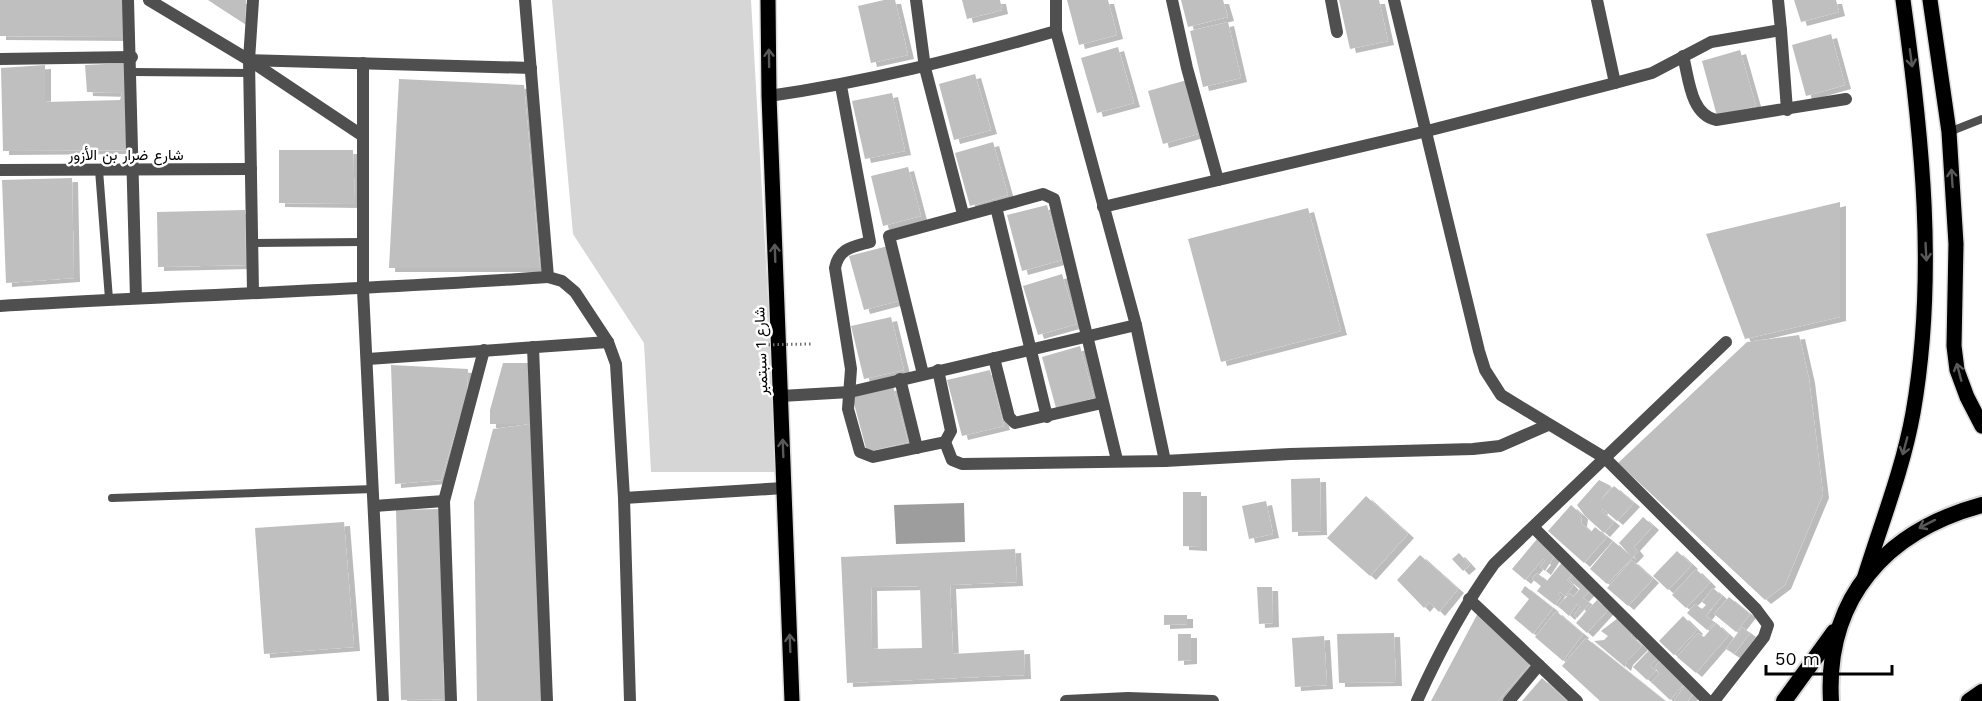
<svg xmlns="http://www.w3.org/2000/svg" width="1982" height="701" font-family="'Work Sans',Vazirmatn,sans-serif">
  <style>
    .green { fill: #d6d6d6 }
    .water { fill: #9d9d9d }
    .building { fill: #bfbfbf; fill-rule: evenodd; filter: url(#shadow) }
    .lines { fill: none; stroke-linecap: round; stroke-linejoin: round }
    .primary-casing { stroke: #dbdbdb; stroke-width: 18 }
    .trunk-casing { stroke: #dbdbdb; stroke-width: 20 }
    .service { stroke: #4f4f4f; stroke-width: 8 }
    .minor { stroke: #4f4f4f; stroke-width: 12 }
    .primary { stroke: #000; stroke-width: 15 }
    .trunk { stroke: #000; stroke-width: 16 }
    .path-bridge { stroke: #717171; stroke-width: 3; stroke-dasharray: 1.5 3; stroke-linecap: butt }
    .oneway { stroke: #595959 }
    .labels { text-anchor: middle; stroke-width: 5; stroke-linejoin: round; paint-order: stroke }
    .street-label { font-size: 15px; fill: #000; stroke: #fff }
  </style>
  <defs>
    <filter id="shadow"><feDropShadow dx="6" dy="4" stdDeviation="0" flood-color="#0004"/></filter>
  </defs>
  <rect width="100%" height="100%" fill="#fff"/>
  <!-- green -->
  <path class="green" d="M552 0H751L778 472H651L644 343 573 234Z"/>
  <!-- water -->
  <path class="water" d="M964 503 965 542 896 544 894 505Z"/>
  <!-- building -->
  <g class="building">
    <path d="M0 0H123L124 37 0 36Z"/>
    <path d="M208 0H246L245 24Z"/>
    <path d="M884 0H895L908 55 871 63 858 6Z"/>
    <path d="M962 0H1000L1002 10 967 19Z"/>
    <path d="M1067 0H1108L1117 35 1079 45Z"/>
    <path d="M1181 0H1223L1228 17 1188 27Z"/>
    <path d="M1339 0H1379L1388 41 1350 49Z"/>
    <path d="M1794 0H1836L1839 12 1801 22Z"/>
    <path d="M1228 22 1241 78 1203 87 1190 31Z"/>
    <path d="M1831 34 1845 85 1806 96 1792 45Z"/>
    <path d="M1118 47 1134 103 1097 113 1081 58Z"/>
    <path d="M1740 50 1756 106 1717 116 1702 61Z"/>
    <path d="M126 63 128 150 3 151 1 68 45 65V102L120 100 122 93 87 92 85 65Z"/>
    <path d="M975 74 991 130 954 140 939 84Z"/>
    <path d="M399 79 524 85 540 268H389Z"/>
    <path d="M1187 80 1201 133 1163 144 1148 91Z"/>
    <path d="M892 93 905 151 865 159 852 101Z"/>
    <path d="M993 142 1008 195 970 206 955 153Z"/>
    <path d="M279 150H353L355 204 279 203Z"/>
    <path d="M908 167 921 216 883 226 871 176Z"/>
    <path d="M72 178 74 278 6 283 2 180Z"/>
    <path d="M1840 202V317L1745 339 1706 234Z"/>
    <path d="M1047 205 1062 260 1022 271 1007 215Z"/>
    <path d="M1308 208 1341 331 1221 362 1188 239Z"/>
    <path d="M245 210 246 265 158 267 157 212Z"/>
    <path d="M888 246 902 300 864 310 849 256Z"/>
    <path d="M1062 274 1077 324 1038 335 1023 286Z"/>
    <path d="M891 317 904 370 864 379 851 326Z"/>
    <path d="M1799 335 1809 379 1823 494 1785 585 1765 600 1618 463 1747 342Z"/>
    <path d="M1080 346 1094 398 1056 408 1042 357Z"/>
    <path d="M503 363H528L531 424H490V410Z"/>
    <path d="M391 365 468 369 467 394 441 480 395 484Z"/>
    <path d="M990 370 1004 426 962 436 947 380Z"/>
    <path d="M893 386 908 442 867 452 852 396Z"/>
    <path d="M531 424 542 701H477L474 502 493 429Z"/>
    <path d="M1320 478 1321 531 1292 532 1291 479Z"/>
    <path d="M1599 480 1611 486 1600 501 1614 486 1634 503 1617 521 1603 509 1601 511 1614 522 1604 533 1585 516 1577 505Z"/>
    <path d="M1183 492H1201V547L1183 546Z"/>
    <path d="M1366 496 1408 534 1370 576 1327 538Z"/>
    <path d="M1266 501 1273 534 1249 539 1242 506Z"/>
    <path d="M1571 505 1582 515 1581 523 1591 532 1595 527 1607 537 1584 563 1548 531Z"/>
    <path d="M439 509 444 699 401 700 396 510Z"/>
    <path d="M1643 517 1653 526 1634 547 1638 552 1607 584 1590 569 1613 541 1631 556 1619 543Z"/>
    <path d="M344 522 354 647 264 654 255 528Z"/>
    <path d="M1537 539 1554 557 1545 571 1540 567 1545 561 1543 559 1525 580 1512 569Z"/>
    <path d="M1015 549 1017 582 950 585 953 654 1024 650 1025 675 847 683 841 557ZM920 586 922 648 872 649 871 587Z"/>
    <path d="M1677 551 1692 565 1668 590 1653 576Z"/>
    <path d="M1459 553 1470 565 1463 571 1452 559Z"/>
    <path d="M1420 555 1458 589 1439 612 1429 602 1424 608 1397 580Z"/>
    <path d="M1632 560 1653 579 1628 606 1607 588Z"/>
    <path d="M1563 561 1574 571 1567 580 1573 586 1565 596 1560 592 1558 594 1561 597 1555 605 1537 591 1541 586 1532 579 1537 573 1547 581Z"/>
    <path d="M1696 569 1710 583 1686 608 1672 595Z"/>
    <path d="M1575 573 1592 588 1583 598 1590 603 1577 618 1574 615 1580 607 1577 604 1569 616 1558 606 1570 593 1573 597 1580 589 1569 580Z"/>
    <path d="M1525 586 1553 608 1533 634 1514 618 1529 599 1521 592Z"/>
    <path d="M1257 587H1272L1273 623 1259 624Z"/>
    <path d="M1713 588 1722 596 1706 616 1714 622 1707 630 1687 613 1695 604 1702 609 1706 605 1702 602Z"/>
    <path d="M1729 597 1750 614 1736 632 1714 614Z"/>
    <path d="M1597 600 1608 610 1587 633 1576 623Z"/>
    <path d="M1556 611 1583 634 1563 661 1535 637Z"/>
    <path d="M1478 613 1531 663 1498 701H1431Z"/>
    <path d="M1164 615H1187V624L1164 625Z"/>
    <path d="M1683 616 1697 630 1674 655 1659 641Z"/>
    <path d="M1618 618 1634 631 1631 636 1642 646 1627 661 1625 667 1594 641 1604 640 1608 636 1601 631Z"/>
    <path d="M1716 623 1729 635 1696 673 1677 657 1698 633 1704 637Z"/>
    <path d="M1742 627 1750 633 1734 654 1726 649Z"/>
    <path d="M1394 633 1396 682 1339 683 1337 634Z"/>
    <path d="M1178 634H1191V660L1178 661Z"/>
    <path d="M1324 636 1327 685 1295 687 1292 638Z"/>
    <path d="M1586 638 1665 701H1600L1562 666Z"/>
    <path d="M1652 647 1661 655 1650 666 1656 671 1647 680 1633 667Z"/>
    <path d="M1661 660 1686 682 1670 700 1651 682 1659 674 1655 667Z"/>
    <path d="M1542 678 1567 701H1522Z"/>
    <path d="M1684 686 1693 694 1688 701H1674Z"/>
  </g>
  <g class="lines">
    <defs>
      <g id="primary">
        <path d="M768 0 769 96 792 701"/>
        <path d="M1930 0 1949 132 1956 244 1954 346 1957 370 1967 397 1982 426"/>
        <path d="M1864 579C1881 524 1903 469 1913 413 1937 276 1922 136 1903 0"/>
      </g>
      <g id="trunk">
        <path d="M1784 701 1834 632"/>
        <path d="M1831 701C1825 598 1886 531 1982 505"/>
        <path d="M1969 701 1982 692"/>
      </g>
    </defs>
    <!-- primary casing -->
    <use href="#primary" class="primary-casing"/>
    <!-- trunk casing -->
    <use href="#trunk" class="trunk-casing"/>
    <!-- service -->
    <g class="service">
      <path d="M132 72 250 73"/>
      <path d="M1949 132 1982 119"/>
      <path d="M99 170 109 299"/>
      <path d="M253 243 363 242"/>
      <path d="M112 498 374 489"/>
    </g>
    <!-- minor -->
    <g class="minor">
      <path d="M128 0 136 298"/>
      <path d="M149 0 249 60 363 136"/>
      <path d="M253 0 249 60 253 292"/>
      <path d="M525 0 548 277 562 281 575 292 608 342 616 364 624 498 784 488"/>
      <path d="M916 0 925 68 963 214"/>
      <path d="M1172 0 1187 68 1218 180"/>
      <path d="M1331 0 1337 32"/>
      <path d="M1394 0 1479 351 1485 370 1501 395 1605 458 1756 609 1768 625 1764 637 1714 701"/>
      <path d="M1597 0 1615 83"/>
      <path d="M1781 30 1787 110"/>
      <path d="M1683 56C1689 78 1690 114 1716 120L1846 99"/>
      <path d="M0 59 132 57"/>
      <path d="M249 60 531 68"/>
      <path d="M363 63V290L383 701"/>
      <path d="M841 86 870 242C852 247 839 248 835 268L851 369 848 409 860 452 873 457 945 442 951 431 938 370"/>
      <path d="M769 96C867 82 961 58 1056 31"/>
      <path d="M0 170 251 169"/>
      <path d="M996 207 1043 194 1054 199 1117 460"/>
      <path d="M1103 207 1427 131 1615 83 1652 73 1711 42 1781 30 1778 0"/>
      <path d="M0 306C183 295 365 290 548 277"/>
      <path d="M1136 325 1165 461"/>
      <path d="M533 347 547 701"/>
      <path d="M994 358 1009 417 1015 423 1102 403"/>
      <path d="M368 359 608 342"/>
      <path d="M923 374 889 236 996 207 1047 417"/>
      <path d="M900 379 917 448"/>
      <path d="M781 396 850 392 1136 325 1056 31V0"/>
      <path d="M945 442 952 460 962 464 1165 461 1290 454 1473 449 1500 446 1548 425"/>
      <path d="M624 498 630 701"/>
      <path d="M374 506 444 501"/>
      <path d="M1533 527 1708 701"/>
      <path d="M1469 599 1577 701"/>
      <path d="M451 701 444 501 484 350"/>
      <path d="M1066 701 1128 698 1213 701"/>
      <path d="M1417 701C1439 652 1463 607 1494 564L1726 342"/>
      <path d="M1509 701 1539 665"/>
    </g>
    <!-- primary -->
    <use href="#primary" class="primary"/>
    <!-- trunk -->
    <use href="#trunk" class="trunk"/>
    <!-- path-bridge -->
    <path class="path-bridge" d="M755 345 811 344"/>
  </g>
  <!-- one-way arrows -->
  <defs><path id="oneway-shaft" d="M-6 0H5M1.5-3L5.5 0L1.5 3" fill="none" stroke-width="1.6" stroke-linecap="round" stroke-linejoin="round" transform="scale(1.5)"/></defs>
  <g class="oneway">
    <use href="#oneway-shaft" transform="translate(769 58) rotate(-91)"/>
    <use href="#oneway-shaft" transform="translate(1911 58) rotate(82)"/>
    <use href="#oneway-shaft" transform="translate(1952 178) rotate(-94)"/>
    <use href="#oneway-shaft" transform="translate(1926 252) rotate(87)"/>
    <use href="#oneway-shaft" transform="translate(775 253) rotate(-92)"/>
    <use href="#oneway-shaft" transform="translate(1959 372) rotate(-105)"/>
    <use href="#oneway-shaft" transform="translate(1905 446) rotate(105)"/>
    <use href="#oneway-shaft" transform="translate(783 448) rotate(-92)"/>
    <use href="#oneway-shaft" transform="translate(1927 524) rotate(153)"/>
    <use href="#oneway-shaft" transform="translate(790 643) rotate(-92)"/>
  </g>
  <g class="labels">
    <!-- street labels -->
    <g class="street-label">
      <text x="126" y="160">شارع ضرار بن الأزور</text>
      <text transform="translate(761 351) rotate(-92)" y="5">شارع 1 سبتمبر</text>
    </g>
  </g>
  <!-- scale -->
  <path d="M1766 665v9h126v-9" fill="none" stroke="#000000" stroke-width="3"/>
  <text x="1775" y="665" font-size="18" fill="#000000" stroke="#ffffff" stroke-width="4.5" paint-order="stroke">50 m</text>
</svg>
